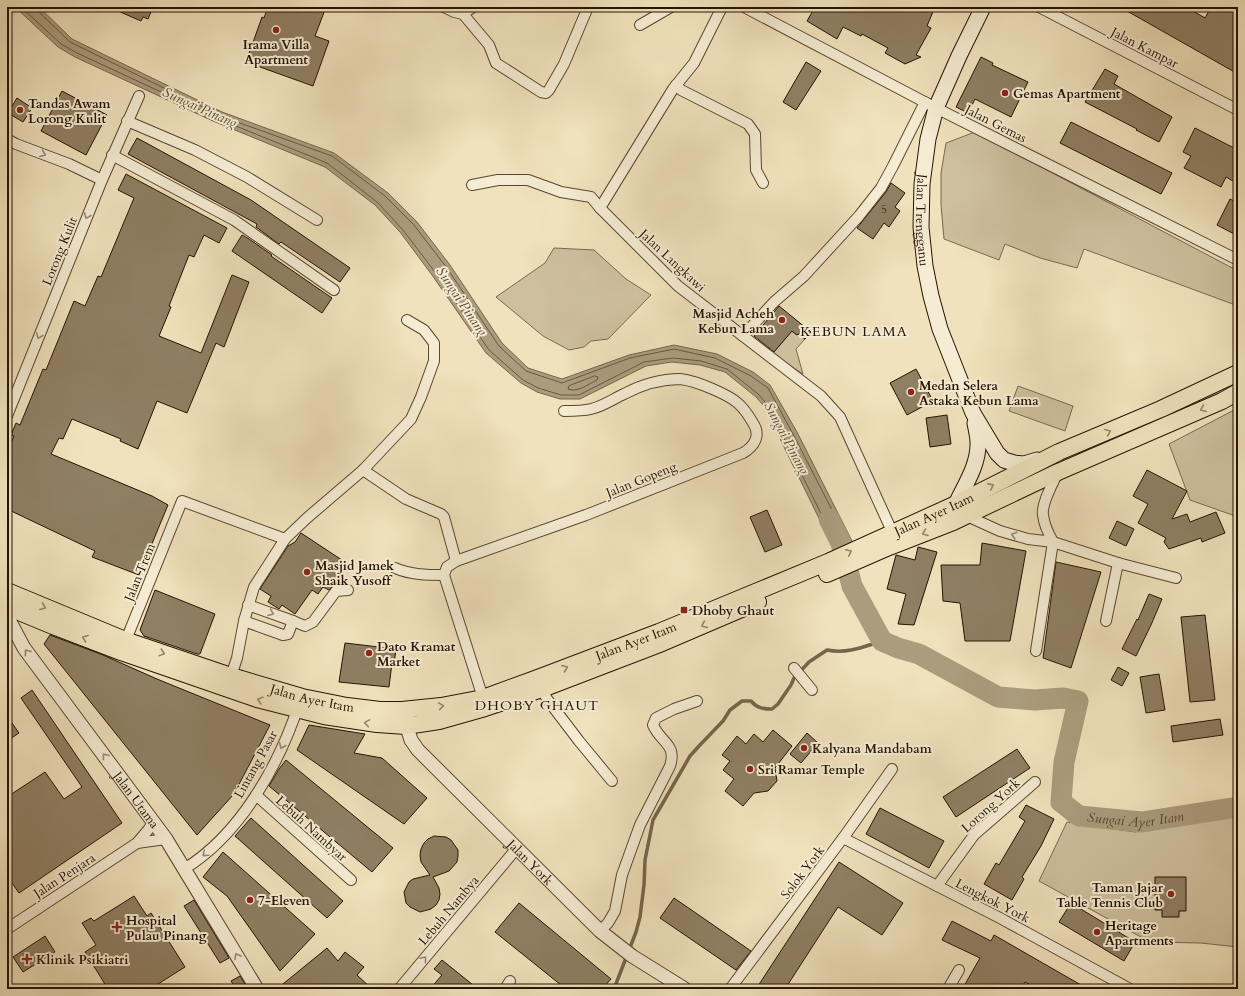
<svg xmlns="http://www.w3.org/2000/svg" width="1245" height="996" font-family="Cardo,serif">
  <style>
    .green { fill: #cebf9d; stroke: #7a6950 }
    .water { fill: #ab9c7d; stroke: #76654c }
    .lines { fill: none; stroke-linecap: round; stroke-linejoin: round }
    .shore { stroke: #685840; stroke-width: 1 }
    .stream { stroke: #76654c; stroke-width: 3.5 }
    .river { stroke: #ab9c7d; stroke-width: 21 }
    .building { fill: #8f7f63; stroke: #261303 }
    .minor-casing { stroke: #584731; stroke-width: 12 }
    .tertiary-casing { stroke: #584731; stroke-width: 15 }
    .secondary-casing { stroke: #261303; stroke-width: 17 }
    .primary-casing { stroke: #261303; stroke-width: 18 }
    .minor { stroke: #f5ecd3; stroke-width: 10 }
    .tertiary { stroke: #f5ecd3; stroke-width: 13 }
    .secondary { stroke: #f5ecd3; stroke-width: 15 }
    .primary { stroke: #f0e2bc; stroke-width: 16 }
    .oneway { stroke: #988a75 }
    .oneway2 { stroke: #958569 }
    .poi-dot { fill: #8f2418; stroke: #f5ecd3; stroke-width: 1.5 }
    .labels { text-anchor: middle; stroke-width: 4; stroke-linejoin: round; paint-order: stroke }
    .number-label { font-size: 11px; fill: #402e1b }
    .poi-label { font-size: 13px; font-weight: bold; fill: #261303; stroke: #f5ecd3; text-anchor: start }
    .street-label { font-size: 13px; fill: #261303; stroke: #f5ecd3 }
    .water-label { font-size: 14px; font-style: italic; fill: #5b4a34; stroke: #f5ecd3 }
    .neighbourhood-label { font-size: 14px; letter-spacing: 1px; fill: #261303; stroke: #f5ecd3 }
  </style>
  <rect width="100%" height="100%" fill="#f0e2bc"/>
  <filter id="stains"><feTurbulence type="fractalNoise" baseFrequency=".005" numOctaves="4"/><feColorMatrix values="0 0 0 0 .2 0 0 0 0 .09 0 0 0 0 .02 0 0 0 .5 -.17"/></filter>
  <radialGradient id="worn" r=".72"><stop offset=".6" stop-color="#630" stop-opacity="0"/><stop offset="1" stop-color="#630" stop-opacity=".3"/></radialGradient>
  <!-- green -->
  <g class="green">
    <path d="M975 132 1238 271V306L1084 249 1077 268 1040 258 1005 244 999 260 944 239 941 205V173L946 143Z"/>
    <path d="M554 248 594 250 626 279 651 295 608 339 591 341 584 347 569 350 543 336 496 297 545 263Z"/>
    <path d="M790 330 797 335 798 334 805 339 796 349 803 374 772 354 789 334Z"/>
    <path d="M1018 386 1073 406 1065 431 1009 411Z"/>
    <path d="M1238 408V517L1190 500 1169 444Z"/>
    <path d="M1238 816V947L1201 943 1150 942 1039 881 1067 822 1135 832Z"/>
  </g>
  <!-- water -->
  <path class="water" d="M15 7H39L72 39 222 112 334 153 388 193 417 222 450 265 502 343 528 368 562 379 629 355 674 345 717 354 753 372 770 385 797 432 852 541 834 549 764 406 756 397 725 372 700 365 672 362 646 366 580 399H560L537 392 521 383 486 353 432 275 400 232 375 205 325 167 213 121 75 57 58 47Z"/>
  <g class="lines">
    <!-- shore -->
    <g class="shore">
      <path d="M21 7 61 44 77 53 215 117H218L217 114 70 42 38 11 37 7"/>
      <path d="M226 118 332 156 385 196 414 225 447 268 499 346 526 371 562 383 630 358 674 349 715 358 751 376 768 388 793 434 846 537V539L838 543 835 542 767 404 758 394 727 369 701 361 673 358 644 362 579 395H561L538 388 523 380 489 350 435 272 403 230 377 202 327 163 226 122 225 120Z"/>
      <path d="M595 376 598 377 597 380C588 384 578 393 568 389L569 386Z"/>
    </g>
    <!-- stream -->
    <path class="stream" d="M614 989 636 932 640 917 644 885 645 860 653 820 690 756 699 746 723 721 730 710 742 701H751C757 708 763 709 772 709L778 704 791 685 794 678 809 662 827 650C847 654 863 647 882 641"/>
    <!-- river -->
    <path class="river" id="s1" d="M829 519 841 543 852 586 882 641 898 648 919 654 998 697 1035 700 1063 698 1078 701 1064 762 1061 802 1079 816 1142 822 1238 807"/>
  </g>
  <!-- building -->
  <g class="building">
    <path d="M109 7H153L148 19 143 17 141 21Z"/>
    <path d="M268 7H326L315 36 329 41 313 86 246 62 262 17 264 18Z"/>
    <path d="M815 7H935L927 26 931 28 916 55 921 57 905 64 885 53 888 48 862 34 861 36 843 27 837 39 807 21Z"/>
    <path d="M1120 7H1186L1205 18 1211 7H1238V74Z"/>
    <path d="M981 57 993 63 992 65 1028 82 1011 117 975 99 968 113 956 107Z"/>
    <path d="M806 62 821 71 796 110 783 102Z"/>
    <path d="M1105 69 1118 76 1114 84 1172 117 1159 142 1136 130 1137 129 1085 102Z"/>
    <path d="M62 91 107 115 86 155 41 131Z"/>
    <path d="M17 98 32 108 23 122 8 113Z"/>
    <path d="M1071 122 1172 173 1161 194 1060 143Z"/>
    <path d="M1195 128 1238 150V184L1226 177 1221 187 1184 168 1191 156 1183 152Z"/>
    <path d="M137 138 251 200 350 268 340 282 281 242 279 244 256 227 257 224 128 154Z"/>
    <path d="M126 174 227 228 219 243 204 235 194 257 189 255 169 306 171 307 159 336 201 353 232 275 249 282 224 347 216 343 187 413 157 401 138 449 120 441 121 439 72 419 63 439 59 438 51 454 152 496 168 505 139 575 92 557 95 551 7 509V453L14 436 11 435 16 423 20 425 43 369 46 370 74 301 85 306 98 276 101 277 134 198 118 190Z"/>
    <path d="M891 183 905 193 895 207 900 211 889 227 884 223 873 239 857 228 886 192Z"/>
    <path d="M1230 199 1238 203V236L1217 225Z"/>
    <path d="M242 235 249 239 272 255 271 256 332 298 322 313 232 251Z"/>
    <path d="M779 306 811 332 805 339 798 334 797 335 792 331 774 352 754 336Z"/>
    <path d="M916 369 933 401 907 415 890 383Z"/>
    <path d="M947 415 951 444 930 447 926 418Z"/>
    <path d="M1147 470 1187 491 1172 519 1187 514 1190 522 1216 512 1225 533 1202 542 1201 538 1169 549 1164 542 1166 538 1138 523 1148 504 1133 496Z"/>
    <path d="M767 510 782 545 765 552 750 517Z"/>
    <path d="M1117 521 1134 529 1126 546 1109 538Z"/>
    <path d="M301 533 348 564 334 585 329 590 323 587 318 594 312 590 295 614 282 605 279 609 268 602 271 596 260 589 288 546 295 542Z"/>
    <path d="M982 543 1026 551 1010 641H965L960 603 943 601 941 565H980Z"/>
    <path d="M918 547 937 552 914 625 898 624 906 594 887 589 896 555 915 560Z"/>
    <path d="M1056 562 1101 572 1071 668 1043 658Z"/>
    <path d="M155 590 215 614 200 654H197L144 636 140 630Z"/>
    <path d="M1149 594 1162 599 1151 625 1136 656 1122 649 1137 619 1138 620Z"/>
    <path d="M1205 615 1215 700 1190 702 1181 617Z"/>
    <path d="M50 635 103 655 157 679 270 725 234 794 197 835 44 644Z"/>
    <path d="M345 643 396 649 394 664 392 663 389 687 339 682Z"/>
    <path d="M1118 667 1129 673 1122 686 1111 680Z"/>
    <path d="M1159 674 1165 710 1146 713 1140 677Z"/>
    <path d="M32 690 122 823 19 893 7 876V797L45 772 64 799 82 787 21 698Z"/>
    <path d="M7 716 19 733 7 741Z"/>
    <path d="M1220 719 1223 735 1173 742 1171 726Z"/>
    <path d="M309 725 365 734 354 753 382 758 427 798 404 824 297 750Z"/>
    <path d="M773 730 792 746 775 768 777 781 768 791 754 793 743 806 725 791 734 779 723 770 730 761 722 755 737 736 746 744 754 734 763 742Z"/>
    <path d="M807 733 818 743 801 763 790 754Z"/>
    <path d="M1017 749 1030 768 956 817 943 797Z"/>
    <path d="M286 760 393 848 372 872 269 786 279 769Z"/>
    <path d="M1026 805 1054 819 1041 846 1022 877 1024 879 1012 900 984 884 996 863 999 865 1025 821 1019 817Z"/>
    <path d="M880 808 944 841 929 868 866 834Z"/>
    <path d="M251 818 343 901 327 918 235 836Z"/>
    <path d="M434 836 446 837 451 840 458 850V856L457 862 449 871 433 877 439 888 440 894 439 900 436 905 431 909 420 912 410 907 406 903 404 892 409 882 413 879 430 875 421 862 420 855 421 849 424 843 428 839Z"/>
    <path d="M223 852 315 934 280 971 227 896 203 877Z"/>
    <path d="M839 862 903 903 882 935 838 907 785 989H756Z"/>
    <path d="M1155 877H1186V911H1179V917H1162V910H1155Z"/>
    <path d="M134 896 147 916 151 913 185 967 150 989H108L85 952 96 945 82 923 91 918 94 921Z"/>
    <path d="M674 898 751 951 736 970 660 918Z"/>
    <path d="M194 900 229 958 220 963 184 906Z"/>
    <path d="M519 903 611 979 602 989H566L495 932Z"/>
    <path d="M1071 903 1135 942 1124 961 1059 922Z"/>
    <path d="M952 921 991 941 994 935 1088 989H1038L1025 982 1021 989H969L964 986 980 958 942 940Z"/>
    <path d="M45 936 55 952 23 972 13 957Z"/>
    <path d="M327 948 338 961 345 952 364 967 357 975 372 989H288L283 984Z"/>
    <path d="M442 960 478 989H430L442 975 434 969Z"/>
    <path d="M240 976 248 989H236L231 981Z"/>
  </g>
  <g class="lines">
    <defs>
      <g id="minor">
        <path d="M444 7 454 12 463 14 473 7"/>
        <path d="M744 7 936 108 1238 260"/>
        <path d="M1039 7 1238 110"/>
        <path d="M463 14 489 45 496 63 541 92 546 93 549 90 564 64 588 7"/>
        <path d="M640 25 671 7"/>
        <path d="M676 85 681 90 748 124 755 134 756 170 763 183"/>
        <path d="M127 121 195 150 247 177 317 220"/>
        <path d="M7 139 16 144 69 164 102 180"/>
        <path d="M112 155 234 220 334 290"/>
        <path d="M472 185 498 180H528L561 192 591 197 600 208 678 286 821 396 840 417 895 538"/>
        <path d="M600 208 673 89 694 63 722 7"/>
        <path d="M743 336 774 302 804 276 859 216 881 188 893 166 925 102"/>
        <path d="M7 416 102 180 139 96"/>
        <path d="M363 470 406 499 441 514 444 517 456 561"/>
        <path d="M967 516 1000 531 1028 539 1053 542 1118 563 1176 578"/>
        <path d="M395 568C411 575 427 575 444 575"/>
        <path d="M248 605 293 621"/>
        <path d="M244 621 283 635 288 634 293 621 305 626 313 622 336 591 348 590"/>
        <path d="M1106 621 1118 563"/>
        <path d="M124 645 182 501 285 539 307 518 363 470 411 419 421 397 434 361V343L424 330 407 320"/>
        <path d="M1036 651 1053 542C1048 533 1044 524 1043 515 1041 504 1053 483 1058 472"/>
        <path d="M794 668 812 690"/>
        <path d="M231 676 237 658 244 621 254 587 285 539"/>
        <path d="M542 689 547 699 579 741 612 781"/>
        <path d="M483 698 444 575 447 567 456 561 586 515 743 453C755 446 761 435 753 423 742 404 735 399 715 390 706 386 690 380 680 379 661 379 641 385 624 394 613 399 604 406 591 409 583 411 573 411 564 411"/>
        <path d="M256 795 351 880"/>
        <path d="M843 838 1000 918 1130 989"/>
        <path d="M137 843 166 839"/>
        <path d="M184 869C240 835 279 765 299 704"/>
        <path d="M937 886 974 835 1035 782"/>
        <path d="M7 929 137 843 148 830 154 821"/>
        <path d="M600 931 608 923 615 911 622 875 640 825 670 766C677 744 661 743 653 725L656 718 674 709 697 701"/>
        <path d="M399 989 517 848"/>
        <path d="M505 989 510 981"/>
        <path d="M730 989 846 834 892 769"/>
        <path d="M948 989 959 970"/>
      </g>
      <g id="tertiary">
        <path id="s2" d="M7 616 24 648 166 839 257 989"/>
        <path id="s3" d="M404 717 411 740 418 750 600 931 632 956 685 989"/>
      </g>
      <g id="secondary">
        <path id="s4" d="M983 7 959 56 936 108 928 139 922 184 921 227 925 266 931 296 940 329 973 413 997 453 1004 460 1014 463 1024 464 1037 460"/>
        <path d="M956 504C965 485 979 464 978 442 978 436 976 429 975 423"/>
      </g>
      <g id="primary">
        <path d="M827 574 889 547 953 522 1058 472 1222 401 1238 392"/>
        <path id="s5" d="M7 591 125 640 231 676 302 697 347 706 380 710H402L441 706 483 698 535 679 659 632 828 562 956 504 1059 452 1161 409 1238 373"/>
        <path d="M7 607 53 626 121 652 257 699 324 716 377 724 406 726 439 721 485 708 542 689 662 643 758 602"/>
      </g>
    </defs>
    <!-- minor casing -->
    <use href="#minor" class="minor-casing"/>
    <!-- tertiary casing -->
    <use href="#tertiary" class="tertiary-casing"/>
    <!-- secondary casing -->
    <use href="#secondary" class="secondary-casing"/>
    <!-- primary casing -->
    <use href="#primary" class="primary-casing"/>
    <!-- minor -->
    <use href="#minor" class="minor"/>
    <!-- tertiary -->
    <use href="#tertiary" class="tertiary"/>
    <!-- secondary -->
    <use href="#secondary" class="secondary"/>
    <!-- primary -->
    <use href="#primary" class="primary"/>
  </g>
  <!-- one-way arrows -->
  <defs><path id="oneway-chevron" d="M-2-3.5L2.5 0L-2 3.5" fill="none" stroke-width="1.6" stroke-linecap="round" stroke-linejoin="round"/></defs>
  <g class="oneway">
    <use href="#oneway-chevron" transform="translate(43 154) rotate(21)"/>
    <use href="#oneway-chevron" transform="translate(87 216) rotate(112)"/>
    <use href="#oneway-chevron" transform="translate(39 336) rotate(112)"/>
    <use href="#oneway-chevron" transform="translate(1014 535) rotate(-163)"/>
    <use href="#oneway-chevron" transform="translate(271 613) rotate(21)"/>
    <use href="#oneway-chevron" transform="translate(27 652) rotate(-126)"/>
    <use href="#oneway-chevron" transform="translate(282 746) rotate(113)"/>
    <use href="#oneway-chevron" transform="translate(105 756) rotate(-127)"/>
    <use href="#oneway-chevron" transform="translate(205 854) rotate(138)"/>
    <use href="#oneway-chevron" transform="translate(237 956) rotate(-121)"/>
    <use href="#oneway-chevron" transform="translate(424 959) rotate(-50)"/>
  </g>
  <g class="oneway2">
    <use href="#oneway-chevron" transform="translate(1203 409) rotate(157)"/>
    <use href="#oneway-chevron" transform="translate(1108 432) rotate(-23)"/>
    <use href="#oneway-chevron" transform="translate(991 486) rotate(-27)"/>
    <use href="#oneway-chevron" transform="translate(925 533) rotate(159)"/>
    <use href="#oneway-chevron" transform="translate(849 552) rotate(-25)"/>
    <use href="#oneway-chevron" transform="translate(43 607) rotate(22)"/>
    <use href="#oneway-chevron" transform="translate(704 625) rotate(158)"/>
    <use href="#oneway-chevron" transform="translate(85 638) rotate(-159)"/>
    <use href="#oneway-chevron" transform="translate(162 653) rotate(18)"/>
    <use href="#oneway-chevron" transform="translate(565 668) rotate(-21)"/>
    <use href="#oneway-chevron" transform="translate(260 700) rotate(-164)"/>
    <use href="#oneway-chevron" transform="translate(441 706) rotate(-9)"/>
    <use href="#oneway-chevron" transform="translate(367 723) rotate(-171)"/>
  </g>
  <!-- markers -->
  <g class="poi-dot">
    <circle cx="276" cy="30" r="4"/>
    <circle cx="1005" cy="93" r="4"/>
    <circle cx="20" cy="110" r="4"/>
    <circle cx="782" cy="320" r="4"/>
    <circle cx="911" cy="392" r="4"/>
    <circle cx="307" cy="572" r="4"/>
    <rect x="680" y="606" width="8" height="8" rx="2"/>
    <circle cx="369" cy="653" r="4"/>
    <circle cx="804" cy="748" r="4"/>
    <circle cx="750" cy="769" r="4"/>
    <circle cx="1171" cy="894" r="4"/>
    <circle cx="250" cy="900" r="4"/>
    <path d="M115 921h4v4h4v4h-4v4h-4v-4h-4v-4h4z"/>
    <circle cx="1097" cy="932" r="4"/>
    <path d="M25 953h4v4h4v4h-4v4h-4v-4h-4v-4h4z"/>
  </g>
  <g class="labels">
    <!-- number labels -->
    <g class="number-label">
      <text x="884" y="213">5</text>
    </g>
    <!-- poi labels -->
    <g class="poi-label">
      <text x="276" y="49" text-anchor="middle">Irama Villa<tspan x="276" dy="15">Apartment</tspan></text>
      <text x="1013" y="98">Gemas Apartment</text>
      <text x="28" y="108">Tandas Awam<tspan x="28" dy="15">Lorong Kulit</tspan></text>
      <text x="774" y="318" text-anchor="end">Masjid Acheh<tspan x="774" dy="15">Kebun Lama</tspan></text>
      <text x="919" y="390">Medan Selera<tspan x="919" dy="15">Astaka Kebun Lama</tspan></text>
      <text x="315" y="570">Masjid Jamek<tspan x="315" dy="15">Shaik Yusoff</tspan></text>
      <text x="692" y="615">Dhoby Ghaut</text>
      <text x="377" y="651">Dato Kramat<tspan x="377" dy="15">Market</tspan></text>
      <text x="812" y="753">Kalyana Mandabam</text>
      <text x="758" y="774">Sri Ramar Temple</text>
      <text x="1163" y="892" text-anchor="end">Taman Jajar<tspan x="1163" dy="15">Table Tennis Club</tspan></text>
      <text x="258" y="905">7-Eleven</text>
      <text x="126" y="925">Hospital<tspan x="126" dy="15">Pulau Pinang</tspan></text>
      <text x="1105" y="930">Heritage<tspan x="1105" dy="15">Apartments</tspan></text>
      <text x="36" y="964">Klinik Psikiatri</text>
    </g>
    <!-- street labels -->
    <g class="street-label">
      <text transform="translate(1145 47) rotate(27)" y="5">Jalan Kampar</text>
      <text transform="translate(996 123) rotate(27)" y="5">Jalan Gemas</text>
      <text dy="5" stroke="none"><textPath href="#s4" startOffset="225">Jalan Trengganu</textPath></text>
      <text transform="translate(59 251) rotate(-68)" y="5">Lorong Kulit</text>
      <text transform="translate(673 260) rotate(43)" y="5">Jalan Langkawi</text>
      <text transform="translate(641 479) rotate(-22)" y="5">Jalan Gopeng</text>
      <text dy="5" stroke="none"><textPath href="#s5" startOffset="984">Jalan Ayer Itam</textPath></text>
      <text transform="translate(139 572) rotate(-68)" y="5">Jalan Trem</text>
      <text dy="5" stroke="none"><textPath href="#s5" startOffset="660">Jalan Ayer Itam</textPath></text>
      <text dy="5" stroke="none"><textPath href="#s5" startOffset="324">Jalan Ayer Itam</textPath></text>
      <text transform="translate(255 764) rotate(-61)" y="5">Lintang Pasar</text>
      <text dy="5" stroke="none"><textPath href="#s2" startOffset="225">Jalan Utama</textPath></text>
      <text transform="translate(990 805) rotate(-42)" y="5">Lorong York</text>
      <text transform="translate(312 828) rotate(42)" y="5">Lebuh Nambyar</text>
      <text dy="5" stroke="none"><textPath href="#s3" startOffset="195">Jalan York</textPath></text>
      <text transform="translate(802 872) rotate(-53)" y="5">Solok York</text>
      <text transform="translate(64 875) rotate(-33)" y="5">Jalan Penjara</text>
      <text transform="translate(993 900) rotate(27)" y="5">Lengkok York</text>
      <text transform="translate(448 910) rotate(-50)" y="5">Lebuh Nambya</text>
    </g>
    <!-- water labels -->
    <g class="water-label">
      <text transform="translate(200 107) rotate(24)" y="5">Sungai Pinang</text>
      <text transform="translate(462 301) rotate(56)" y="5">Sungai Pinang</text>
      <text transform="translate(787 438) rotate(62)" y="5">Sungai Pinang</text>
      <text dy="5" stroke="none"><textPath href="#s1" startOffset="526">Sungai Ayer Itam</textPath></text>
    </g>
    <!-- neighbourhood labels -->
    <g class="neighbourhood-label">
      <text x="854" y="336">KEBUN LAMA</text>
      <text x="537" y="710">DHOBY GHAUT</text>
    </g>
  </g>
  <!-- margin -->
  <rect width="1245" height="996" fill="none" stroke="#f0e2bc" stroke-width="24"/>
  <rect x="8" y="8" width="1229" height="980" fill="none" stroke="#261303" stroke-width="2"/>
  <rect x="12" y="12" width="1221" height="972" fill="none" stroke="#261303"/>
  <rect width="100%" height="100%" filter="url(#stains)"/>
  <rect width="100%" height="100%" fill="url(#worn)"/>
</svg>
